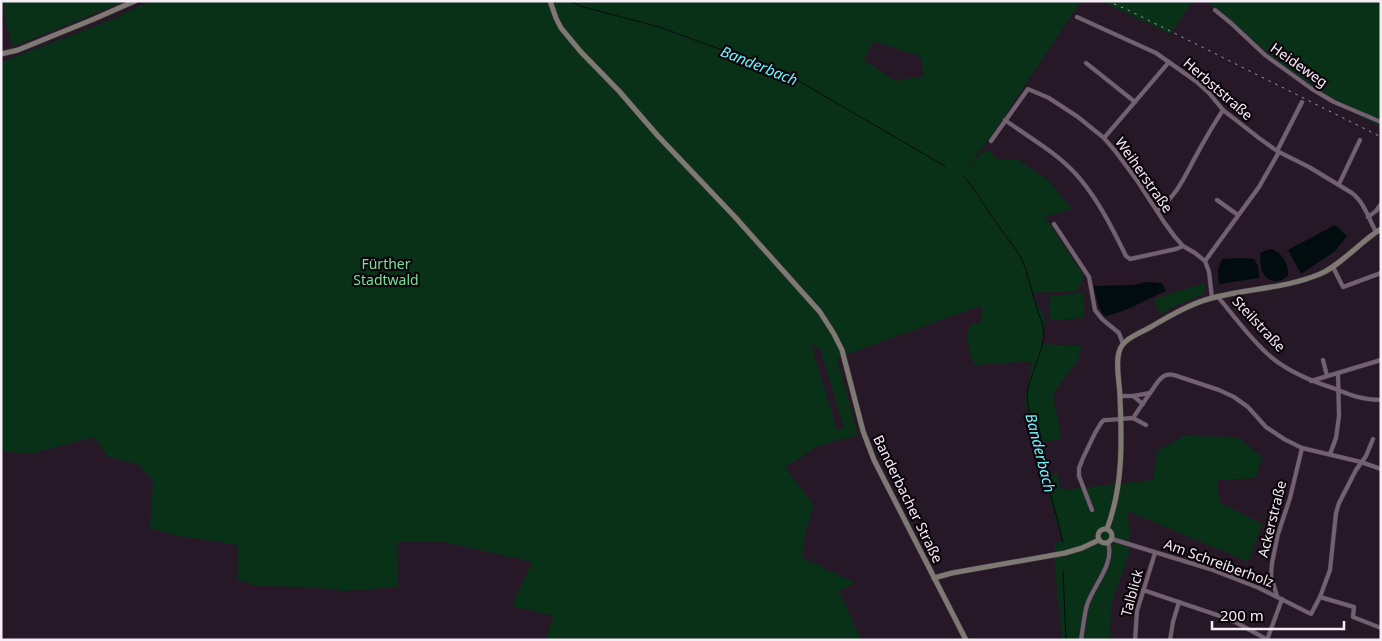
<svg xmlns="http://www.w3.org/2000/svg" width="1382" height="641" font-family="'Noto Sans',sans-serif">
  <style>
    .green { fill: #083118; fill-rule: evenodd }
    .water { fill: #000c0d }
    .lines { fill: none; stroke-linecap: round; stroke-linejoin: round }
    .stream { stroke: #000c0d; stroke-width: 1 }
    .street-casing { stroke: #3d333d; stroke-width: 5 }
    .secondary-casing { stroke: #3d333d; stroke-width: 6 }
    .street { stroke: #736172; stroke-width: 4 }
    .secondary { stroke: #7e7972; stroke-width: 5 }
    .rail { stroke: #a69aa6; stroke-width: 1; stroke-dasharray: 2.5 5; stroke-linecap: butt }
    .labels { text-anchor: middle; stroke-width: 4.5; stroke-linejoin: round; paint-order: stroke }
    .street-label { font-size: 14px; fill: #f7edf7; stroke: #0c060c }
    .park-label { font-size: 14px; fill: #73e497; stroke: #0c060c }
    .water-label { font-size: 15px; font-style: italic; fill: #6bf5fc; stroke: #0c060c }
  </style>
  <rect width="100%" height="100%" fill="#271827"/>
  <!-- green -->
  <g class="green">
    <path d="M4 1H125L13 47 6 23Z"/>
    <path d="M151 1H1081L990 138 966 169 986 149 998 159H1017L1049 181 1072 209 1045 217 1084 276 1077 291 1032 293 1046 320 1041 344 1082 346 1078 360 1053 394 1061 439 1037 443 1034 442 1025 402 1032 361 975 365C969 355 965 336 970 325L981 322 982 305 837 358 858 435 818 446 785 467 814 505 805 533 802 557 855 583 839 591 861 640H546L553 616 512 606 532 562 444 542H397L398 587 344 591 309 587 257 586 238 580V545L174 535 150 528 153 481 143 470 140 465 108 457 94 437 31 454 1 451V62L101 24ZM873 41 920 56 924 76 895 81 864 60ZM811 343 821 351 844 428 837 430Z"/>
    <path d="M1101 1H1193L1170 34Z"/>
    <path d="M1207 1H1381V127L1320 97Z"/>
    <path d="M1205 283 1204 294 1181 303 1160 314 1154 299Z"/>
    <path d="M1083 293 1084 318 1050 320 1049 296Z"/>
    <path d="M1184 436 1238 437 1262 457 1256 478 1217 480 1219 502 1262 524 1248 562 1128 511 1130 550 1112 602 1110 626 1111 640H1062L1055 570V544L1062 540 1043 474 1057 473 1061 490 1153 480 1157 451Z"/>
  </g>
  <!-- water -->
  <g class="water">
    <path d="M1335 225 1347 236 1334 252 1301 274 1288 250Z"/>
    <path d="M1271 249C1283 253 1289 265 1288 276 1284 279 1281 281 1276 281 1261 281 1259 263 1261 252Z"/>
    <path d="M1244 258 1254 259 1258 266 1259 278 1219 284 1218 270 1222 259Z"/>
    <path d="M1146 282 1162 283 1166 291C1146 299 1127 312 1105 316 1097 308 1097 296 1093 286L1134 285Z"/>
  </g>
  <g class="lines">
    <!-- stream -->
    <g class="stream">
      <path d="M570 1 580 6 659 27 783 72 945 166"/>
      <path d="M122 4 128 1"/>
      <path d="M964 177 973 188 992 217 1019 254 1025 267 1038 312 1043 325 1044 337 1041 350 1028 387 1027 399 1032 429 1056 514 1063 542"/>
      <path d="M1063 571 1066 640"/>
    </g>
    <defs>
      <g id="street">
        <path d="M1215 10 1232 24 1265 55 1312 89 1334 102 1381 122"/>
        <path d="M1077 17 1156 53 1197 82 1209 93 1223 110 1259 138 1277 151 1309 167 1352 193C1364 202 1369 219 1376 232"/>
        <path d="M1086 63 1135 102"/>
        <path d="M1005 120C1031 139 1061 155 1081 180 1100 203 1113 230 1126 256L1130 259 1176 249 1183 246"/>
        <path d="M1104 138 1169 62"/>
        <path d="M991 141 1028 89 1049 98 1078 117 1104 138 1116 152 1136 179 1164 222 1175 237 1183 246 1195 253 1205 261 1209 272 1212 298"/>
        <path d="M1277 151 1302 102"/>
        <path d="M1339 184 1360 140"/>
        <path d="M1217 200 1238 215"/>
        <path d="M1157 211C1179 193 1184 177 1197 154 1205 139 1214 124 1223 110"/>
        <path d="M1368 217 1376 211 1381 204"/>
        <path d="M1054 224 1089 277 1095 310 1102 319 1119 333 1123 344"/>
        <path d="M1205 261 1259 187 1279 152"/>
        <path d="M1333 267 1343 287 1381 273"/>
        <path d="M1218 297C1235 317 1251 340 1271 357 1289 372 1311 381 1333 388 1350 395 1362 400 1381 400"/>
        <path d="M1323 360 1327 376"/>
        <path d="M1311 381 1381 360"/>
        <path d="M1150 393C1157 384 1161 372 1174 375L1219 390 1234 397 1248 407 1266 427 1284 439 1302 448 1361 462 1381 469"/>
        <path d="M1120 396H1133L1143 404"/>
        <path d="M1133 418 1150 393 1133 396"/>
        <path d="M1330 454 1336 438 1339 416 1338 374"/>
        <path d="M1092 510 1079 476V468L1083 458 1095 433 1101 423 1104 420H1108L1133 418 1146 425"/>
        <path d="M1112 539 1210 569 1259 588 1311 614 1320 597 1330 570 1336 513 1339 503 1356 470 1366 456 1373 439"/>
        <path d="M1143 590 1220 616 1237 623 1268 640"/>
        <path d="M1277 596 1271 576 1272 563 1278 534 1290 498 1302 448"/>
        <path d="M1320 597 1354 607 1353 617 1381 628"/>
        <path d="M1081 640C1083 628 1084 616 1087 605 1093 586 1115 564 1108 543"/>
        <path d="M1135 640 1137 611 1155 553"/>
        <path d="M1170 640 1173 622 1179 602"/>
        <path d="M1267 640 1282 599"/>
      </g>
      <g id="secondary">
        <path d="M550 1 556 18 561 28 581 52 619 91 658 136 735 217 820 312 834 334 842 350 863 431 874 460 966 640"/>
        <path d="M1 54 18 50 94 19 135 1"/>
        <circle cx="1105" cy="536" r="7"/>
        <path d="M1107 529C1123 486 1122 443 1120 398 1120 383 1115 366 1119 352 1122 340 1137 334 1147 329 1168 317 1189 304 1212 298 1248 288 1284 289 1320 274 1341 265 1360 242 1381 229"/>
        <path d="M934 578 952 573 1065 553 1082 548 1099 540"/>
      </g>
    </defs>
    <!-- street casing -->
    <use href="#street" class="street-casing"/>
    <!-- secondary casing -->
    <use href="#secondary" class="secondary-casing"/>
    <!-- street -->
    <use href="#street" class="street"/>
    <!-- secondary -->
    <use href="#secondary" class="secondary"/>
    <!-- rail -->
    <path class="rail" d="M1107 1 1126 9 1184 38 1381 137"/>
  </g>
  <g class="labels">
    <!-- street labels -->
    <g class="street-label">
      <text transform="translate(1299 65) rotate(35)" y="5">Heideweg</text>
      <text transform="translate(1218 89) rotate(41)" y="5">Herbststraße</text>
      <text transform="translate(1144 175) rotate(55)" y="5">Weiherstraße</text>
      <text transform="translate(1259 324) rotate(47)" y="5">Steilstraße</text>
      <text transform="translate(908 499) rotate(64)" y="5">Banderbacher Straße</text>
      <text transform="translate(1272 519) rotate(-76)" y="5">Ackerstraße</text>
      <text transform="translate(1219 563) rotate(20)" y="5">Am Schreiberholz</text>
      <text transform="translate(1132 593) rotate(-75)" y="5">Talblick</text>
    </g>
    <!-- park labels -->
    <g class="park-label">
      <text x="386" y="269">Fürther<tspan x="386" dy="16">Stadtwald</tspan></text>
    </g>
    <!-- water labels -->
    <g class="water-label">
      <text transform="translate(759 66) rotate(22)" y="5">Banderbach</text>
      <text transform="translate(1040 453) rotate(76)" y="5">Banderbach</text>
    </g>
  </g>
  <!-- border -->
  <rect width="1382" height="641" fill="none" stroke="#f7edf7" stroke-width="5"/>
  <!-- scale -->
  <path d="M1212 621v8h132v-8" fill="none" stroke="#f7edf7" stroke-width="2.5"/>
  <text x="1220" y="621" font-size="15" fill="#f7edf7" stroke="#0c060c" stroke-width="4" paint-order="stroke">200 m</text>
</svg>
